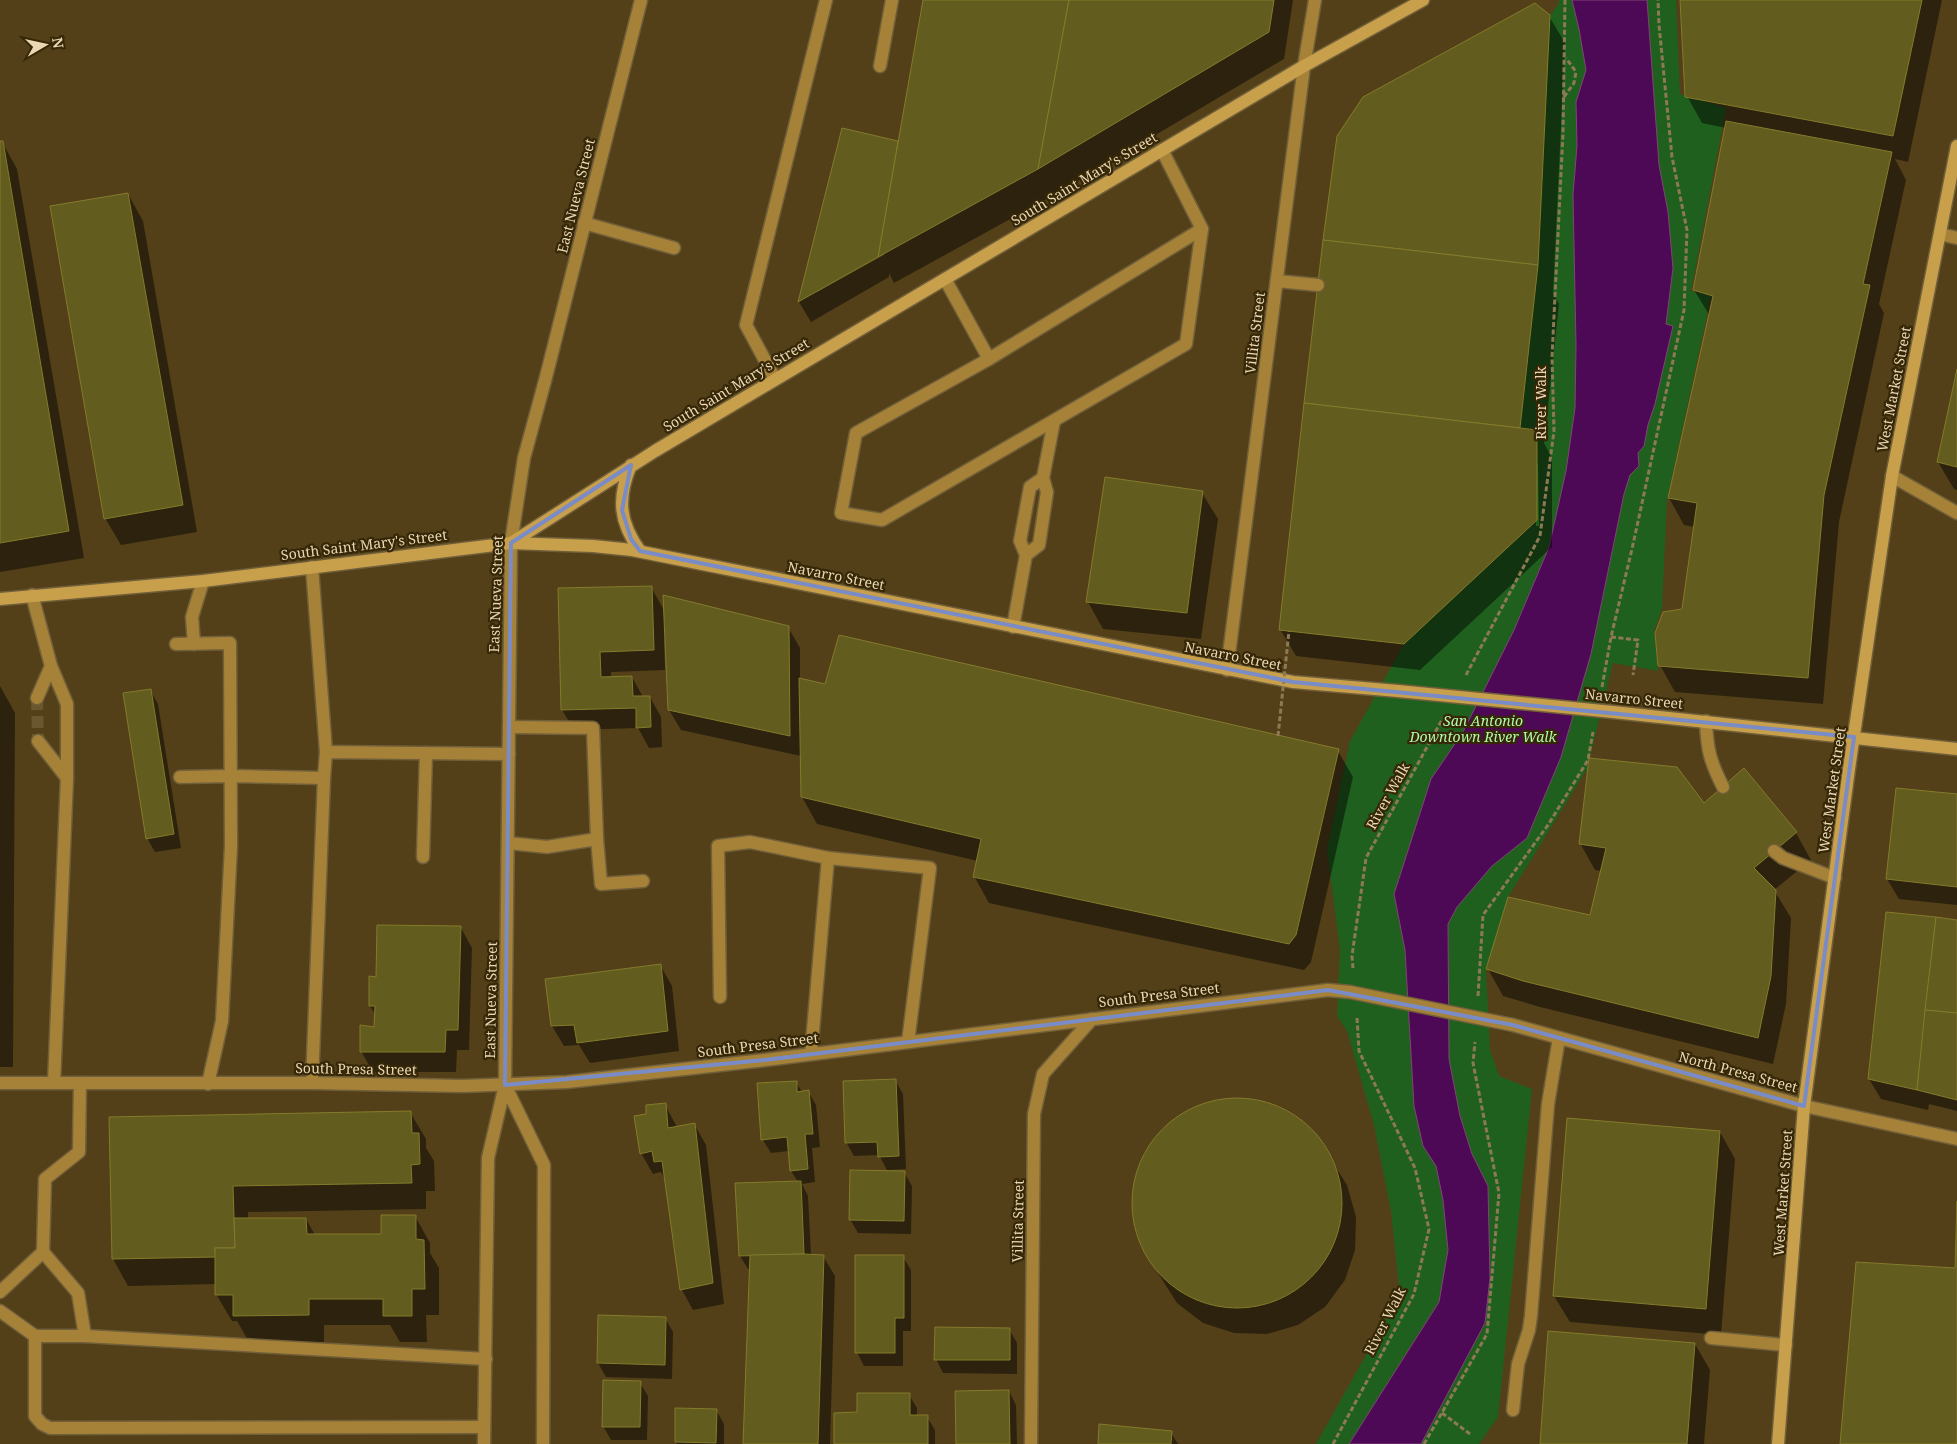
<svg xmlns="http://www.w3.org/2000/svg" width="1957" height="1444" font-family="'Noto Serif',serif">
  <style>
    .green { fill: #20601f }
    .water { fill: #4e0956; stroke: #7d4772 }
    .shadow { fill: #0007; fill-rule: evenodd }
    .building { fill: #625c1f; stroke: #847b2b }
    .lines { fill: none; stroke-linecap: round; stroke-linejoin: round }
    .minor-tunnel { stroke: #6a5730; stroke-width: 12; stroke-dasharray: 12 6; stroke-linecap: butt }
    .minor-casing { stroke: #715f3a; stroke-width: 15 }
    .major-casing { stroke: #715f3a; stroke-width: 15 }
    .path { stroke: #8d7a54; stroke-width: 3; stroke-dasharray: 5 2.5; stroke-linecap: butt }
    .minor { stroke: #a68238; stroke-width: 12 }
    .major { stroke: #c89f4b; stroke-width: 12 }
    .minor-bridge-casing { stroke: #715f3a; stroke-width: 15; stroke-linecap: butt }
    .major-bridge-casing { stroke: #715f3a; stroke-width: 15; stroke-linecap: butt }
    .path-bridge { stroke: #8d7a54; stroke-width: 3; stroke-dasharray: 5 2.5; stroke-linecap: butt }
    .minor-bridge { stroke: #a68238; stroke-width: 12 }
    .major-bridge { stroke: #c89f4b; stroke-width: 12 }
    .marked { fill: none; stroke: #798cc8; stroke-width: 4; stroke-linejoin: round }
    .labels { text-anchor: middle; stroke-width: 4.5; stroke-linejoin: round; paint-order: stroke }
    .street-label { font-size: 14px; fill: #ead7b4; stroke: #362707 }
    .park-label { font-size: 14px; font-style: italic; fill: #affbaa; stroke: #362707 }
  </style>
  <rect width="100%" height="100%" fill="#534019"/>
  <!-- green -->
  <path class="green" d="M1559 0H1676L1680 94 1726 108 1691 291 1711 296 1667 499 1662 609 1654 631 1658 671 1613 663 1587 769 1508 897 1486 969 1490 1050 1499 1076 1532 1089 1498 1417 1479 1444H1316L1385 1321 1399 1287 1391 1211 1374 1125 1347 1031 1337 1016 1340 950 1327 850 1350 741 1404 644 1537 520V430L1520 428 1538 265 1550 15 1558 5Z"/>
  <!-- water -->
  <path class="water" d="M1572 0H1647L1659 165 1668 212 1673 268 1666 324 1673 326 1655 404 1648 425 1644 446 1638 453 1639 466 1630 475 1624 494 1591 654 1561 757 1527 838 1492 866 1457 907 1448 924 1449 1059 1460 1116 1472 1154 1488 1186 1490 1278 1485 1323 1421 1444H1349L1439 1302 1448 1250 1443 1200 1436 1166 1423 1146 1414 1106 1405 950 1394 894 1431 779 1463 732 1514 630 1549 547 1566 471 1575 408 1576 345 1573 195 1577 146 1576 102 1586 70 1579 29Z"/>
  <!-- shadow -->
  <g class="shadow">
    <path d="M924 0H1293L1284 59 1054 195 894 283 889 273V277L811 322 799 302 843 129 897 142 899 145ZM883 252 884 255 817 292V290Z"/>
    <path d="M1681 0H1942L1908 162 1895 159 1906 180 1879 304 1884 313 1839 522 1823 704 1675 692 1660 665 1683 610 1695 527 1684 525 1669 498 1710 316 1694 290 1726 128 1702 123 1687 96Z"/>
    <path d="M1549 16 1565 43 1553 293 1559 304 1544 443 1552 458V547L1420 670 1296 656 1280 629 1306 403ZM1536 464H1538L1539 526H1536Z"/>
    <path d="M0 142H2L17 169 84 558 0 572Z"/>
    <path d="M128 194 143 221 197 532 121 545 105 518Z"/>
    <path d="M1957 375V490L1954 489 1938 462Z"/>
    <path d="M1202 493 1218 519 1201 639 1103 629 1088 602Z"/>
    <path d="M651 587 665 612 788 627 800 648V680L825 685 1338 751 1353 777 1311 962 1304 970 989 903 974 876 978 861 817 824 802 797 801 756 681 730 669 710 666 639H664L665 670 611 672V678L632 677 643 697H650L661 717 662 747 649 748 638 728 574 730 562 710 559 590Z"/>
    <path d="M0 686 15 713 13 1067H0Z"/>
    <path d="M150 690 158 704 181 848 155 852 147 838Z"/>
    <path d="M1744 770 1796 833 1811 860 1774 890 1791 918 1786 1004 1773 1064 1540 1007 1503 996 1488 969 1591 917 1602 871 1595 870 1580 843 1703 805Z"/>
    <path d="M1957 796V905L1899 899 1887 879Z"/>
    <path d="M1957 921V1111L1929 1104 1928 1110 1881 1099 1869 1079Z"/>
    <path d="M461 928 472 948 469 1050H457L456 1072H373L361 1051 375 1028 376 1016 370 1006 371 977 377 978Z"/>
    <path d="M660 965 672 986 679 1051 590 1063 579 1045 564 1046 552 1026Z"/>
    <path d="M895 1080 903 1094 906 1169 890 1170V1172H904L912 1186 911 1234 858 1233 850 1219 888 1172 879 1155 854 1156 846 1142Z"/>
    <path d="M796 1082 802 1092 808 1091 816 1105 820 1147 812 1148 815 1182 802 1184 808 1196 811 1255 823 1256 835 1276 830 1444H744L750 1269H748L740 1256 798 1182 791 1171 789 1151 771 1153 763 1140 758 1085Z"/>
    <path d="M1223 1099H1255L1286 1110 1312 1130 1347 1185 1356 1217 1355 1250 1345 1280 1325 1307 1298 1325 1267 1334 1234 1333 1203 1323 1177 1303 1142 1248 1133 1217 1134 1184 1144 1153 1165 1127 1191 1108Z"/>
    <path d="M665 1105 677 1127 694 1124 706 1145 724 1304 693 1310 682 1290 666 1181 661 1172 653 1174 641 1153 648 1115Z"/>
    <path d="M410 1112 426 1139V1148L434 1161 435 1191H426V1209L248 1212V1219H306L315 1235H383L415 1216 430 1243V1253L439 1268V1315H426L427 1342H400L390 1325H324V1342H249L237 1321H232L216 1294V1284L128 1286 113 1259 110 1118Z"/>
    <path d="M1720 1132 1735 1159 1721 1335 1570 1322 1554 1296Z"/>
    <path d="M903 1257 911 1270V1331H903V1366H864L857 1352Z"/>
    <path d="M599 1316 665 1318 673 1332 672 1379 606 1377 598 1363Z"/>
    <path d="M1009 1329 1017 1343V1374L943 1373 936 1359Z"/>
    <path d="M1695 1344 1710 1370 1704 1444H1541Z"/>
    <path d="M640 1383 648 1396 647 1440H611L603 1426Z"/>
    <path d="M1009 1391 1016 1405 1017 1444H957Z"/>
    <path d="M909 1395 917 1408V1416L927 1417 935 1430V1444H835L858 1414Z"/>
    <path d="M716 1410 724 1424V1444H677L676 1442Z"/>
    <path d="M1171 1433 1178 1444H1099Z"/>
  </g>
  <!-- building -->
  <g class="building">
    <path d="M923 0H1069L1038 169 878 257Z"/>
    <path d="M1069 0H1274L1269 32 1038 169Z"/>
    <path d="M1680 0H1922L1893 136 1685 97Z"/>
    <path d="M1535 3 1550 15 1538 265 1323 240 1337 136 1363 97Z"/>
    <path d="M1726 121 1892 152 1863 284 1870 285 1824 495 1808 678 1658 666 1655 633 1663 612 1682 609 1697 503 1668 498 1713 296 1693 290Z"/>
    <path d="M842 128 898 141 878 257 798 302Z"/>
    <path d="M0 141H3L69 531 0 543Z"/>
    <path d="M128 193 183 505 104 519 50 206Z"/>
    <path d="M1323 240 1538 265 1520 428 1304 403Z"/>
    <path d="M1957 369V467L1937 462Z"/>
    <path d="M1304 403 1537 430V520L1404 644 1279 630Z"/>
    <path d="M1105 477 1203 491 1187 613 1086 602Z"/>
    <path d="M652 586 654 650 600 652 601 677 632 676 633 696H650L651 727 636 728V708L561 710 558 588Z"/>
    <path d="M663 595 789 626 790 736 668 710Z"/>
    <path d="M839 635 1339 749 1296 935 1289 944 973 877 981 839 801 797 799 678 825 684Z"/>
    <path d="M151 689 174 834 146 839 123 693Z"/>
    <path d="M1589 758 1677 767 1704 803 1744 768 1797 832 1754 868 1776 890 1771 976 1758 1038 1523 981 1486 969 1508 897 1590 915 1606 848 1579 844Z"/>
    <path d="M1896 788 1957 794V887L1886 879Z"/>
    <path d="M1886 912 1936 917 1917 1090 1868 1079Z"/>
    <path d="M1936 917 1957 920V1013L1925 1010Z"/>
    <path d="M377 925 461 926 458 1030H446L445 1052H360V1025L374 1027 375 1006H369V976L376 977Z"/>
    <path d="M661 964 668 1031 577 1043 574 1025 551 1026 545 979Z"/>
    <path d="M1925 1010 1957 1013V1100L1917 1090Z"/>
    <path d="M896 1079 899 1156 878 1157 877 1142 845 1143 843 1081Z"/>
    <path d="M797 1081V1092L809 1090 813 1134H805L808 1169 790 1171 787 1137 761 1140 757 1083Z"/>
    <circle cx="1237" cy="1203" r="105"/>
    <path d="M666 1103 668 1128 695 1123 713 1283 680 1290 662 1161 654 1162 652 1151 640 1154 634 1116 646 1114V1105Z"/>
    <path d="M411 1111 412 1133H419L420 1164 411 1165 412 1183 233 1186 235 1248H215L216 1257 112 1259 109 1117Z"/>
    <path d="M1567 1118 1720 1131 1706 1309 1553 1296Z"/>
    <path d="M850 1170 905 1171 904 1221 849 1220Z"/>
    <path d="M801 1181 804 1254 739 1256 735 1183Z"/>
    <path d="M1957 1201V1444H1840L1856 1262 1955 1268Z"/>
    <path d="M381 1215H416V1239L424 1240 425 1289H412V1316H383V1299H309V1315L233 1316V1295H215V1248H235L234 1218H306L307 1234H381Z"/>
    <path d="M804 1254 824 1255 818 1444H743L750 1255Z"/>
    <path d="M855 1255H904V1318H895V1353H855Z"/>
    <path d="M598 1315 666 1317 665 1365 597 1363Z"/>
    <path d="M935 1327 1010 1328V1360H934Z"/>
    <path d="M1548 1331 1695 1343 1687 1444H1540Z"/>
    <path d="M603 1380 641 1381 640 1427H602Z"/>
    <path d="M1009 1390 1010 1444H956L955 1391Z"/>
    <path d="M857 1393H910V1415H928V1444H834V1413L857 1412Z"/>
    <path d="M675 1408 717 1409 716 1443 675 1442Z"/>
    <path d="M1099 1424 1172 1431 1171 1444H1098Z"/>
  </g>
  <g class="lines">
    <!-- minor-tunnel -->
    <path class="minor-tunnel" d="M37 698 38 741"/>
    <defs>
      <g id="minor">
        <path d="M880 66 892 0"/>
        <path d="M584 223 674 248"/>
        <path d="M1940 234 1957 238"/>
        <path d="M945 279 989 359 1202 229 1162 150"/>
        <path d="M1277 281 1318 285"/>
        <path d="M989 359 856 433 841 513 882 520 1186 344 1202 229"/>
        <path d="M775 379 746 325 826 0"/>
        <path d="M1892 476 1957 513"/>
        <path d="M1026 555 1020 541 1030 487 1043 478"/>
        <path d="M312 567 326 752"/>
        <path d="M32 595 51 666 67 704V778L54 1083"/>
        <path d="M1013 627 1026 555 1039 545 1047 492 1043 478 1054 421"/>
        <path d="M176 644 230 643 231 846 222 1021 208 1084"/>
        <path d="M194 644 192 617 203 581"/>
        <path d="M1227 670 1304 66 1315 0"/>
        <path d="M37 698 51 666"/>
        <path d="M1706 721C1707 750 1710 761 1723 787"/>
        <path d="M38 741 67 778"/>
        <path d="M180 777 231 776 324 778 326 752 509 754"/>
        <path d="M597 839 601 884 643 881"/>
        <path d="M508 843 547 847 597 839 593 728 509 727"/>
        <path d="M1774 851 1783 858 1835 878"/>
        <path d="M423 857 426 753"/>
        <path d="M720 997 718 846 750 842 828 858"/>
        <path d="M1513 1025 1804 1106 1957 1139"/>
        <path d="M811 1054 828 858 930 868 908 1042"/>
        <path d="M0 1083H312L462 1086 567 1082 765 1060 1328 990"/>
        <path d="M80 1083 79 1152 45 1179 43 1252 78 1293 85 1336"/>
        <path d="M312 1083 324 778"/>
        <path d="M505 1085 544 1165 543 1444"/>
        <path d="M0 1292 43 1252"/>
        <path d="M0 1311 35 1336H85L486 1359"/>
        <path d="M35 1336V1416L42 1424 50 1428 484 1427"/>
        <path d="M1711 1338 1786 1345"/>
        <path d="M1513 1410 1518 1364 1529 1330 1531 1316 1548 1104 1559 1038"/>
        <path d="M484 1444 488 1158 505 1085 511 543 524 458 546 377 641 0"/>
        <path d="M1031 1444 1034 1114 1043 1074 1092 1019"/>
      </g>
      <g id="major">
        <path d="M631 465C617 498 619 522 640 551"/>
        <path d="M511 543 593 546 632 550 1293 682 1398 691"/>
        <path d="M0 599 203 581 511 543 655 451 1304 66 1423 0"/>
        <path d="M1613 712 1957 749"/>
        <path d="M1778 1444 1804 1106 1849 769 1892 476 1957 146"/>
      </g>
    </defs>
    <!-- minor casing -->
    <use href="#minor" class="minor-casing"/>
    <!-- major casing -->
    <use href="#major" class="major-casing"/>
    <!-- path -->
    <g class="path">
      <path d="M1564 97 1574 83 1576 72 1566 58"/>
      <path d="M1611 637 1638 640 1633 675"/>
      <path d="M1466 675 1540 536 1554 431 1552 357 1563 133 1565 0"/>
      <path d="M1602 687 1611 637 1632 549 1684 310 1687 230 1672 157 1659 25 1658 0"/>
      <path d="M1353 968 1352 956 1366 858 1443 718"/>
      <path d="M1478 996 1483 915 1548 825 1588 760 1593 732"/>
      <path d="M1442 1413 1470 1434"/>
      <path d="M1333 1444 1414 1294 1429 1229 1415 1168 1359 1051 1357 1017"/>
      <path d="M1424 1444 1487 1334 1499 1193 1473 1063 1475 1042"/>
    </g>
    <!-- minor -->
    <use href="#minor" class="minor"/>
    <!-- major -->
    <use href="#major" class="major"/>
    <defs>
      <path id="minor-bridge" d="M1328 990 1350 992 1513 1025"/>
      <path id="major-bridge" d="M1398 691 1613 712"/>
    </defs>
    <!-- minor-bridge casing -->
    <use href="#minor-bridge" class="minor-bridge-casing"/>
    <!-- major-bridge casing -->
    <use href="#major-bridge" class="major-bridge-casing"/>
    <!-- path-bridge -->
    <path class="path-bridge" d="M1278 736 1289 631"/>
    <!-- minor-bridge -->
    <use href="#minor-bridge" class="minor-bridge"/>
    <!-- major-bridge -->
    <use href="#major-bridge" class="major-bridge"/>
  </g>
  <!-- marked area -->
  <path class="marked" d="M631 465 622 510 631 539 640 551 1293 682 1854 737 1804 1106 1513 1025 1328 990 765 1060 505 1085 511 543Z"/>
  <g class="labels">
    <!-- street labels -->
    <g class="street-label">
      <text transform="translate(1084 179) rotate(-31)" y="5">South Saint Mary's Street</text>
      <text transform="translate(576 196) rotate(-76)" y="5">East Nueva Street</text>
      <text transform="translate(1255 333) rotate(-83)" y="5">Villita Street</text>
      <text transform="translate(736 385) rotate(-31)" y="5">South Saint Mary's Street</text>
      <text transform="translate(1894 389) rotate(-79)" y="5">West Market Street</text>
      <text transform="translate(1541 403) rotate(-90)" y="5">River Walk</text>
      <text transform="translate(364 545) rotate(-7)" y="5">South Saint Mary's Street</text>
      <text transform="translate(836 576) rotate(11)" y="5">Navarro Street</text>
      <text transform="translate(496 594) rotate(-88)" y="5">East Nueva Street</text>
      <text transform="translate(1233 656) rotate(11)" y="5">Navarro Street</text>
      <text transform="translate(1634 699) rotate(6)" y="5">Navarro Street</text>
      <text transform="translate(1832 790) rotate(-82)" y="5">West Market Street</text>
      <text transform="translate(1388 796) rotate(-61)" y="5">River Walk</text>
      <text transform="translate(1159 995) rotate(-7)" y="5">South Presa Street</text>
      <text transform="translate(491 1000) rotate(-89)" y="5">East Nueva Street</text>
      <text transform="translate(758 1045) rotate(-7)" y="5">South Presa Street</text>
      <text transform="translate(356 1069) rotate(1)" y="5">South Presa Street</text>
      <text transform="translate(1738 1072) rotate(15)" y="5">North Presa Street</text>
      <text transform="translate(1783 1193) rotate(-86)" y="5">West Market Street</text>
      <text transform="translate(1018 1221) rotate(-89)" y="5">Villita Street</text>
      <text transform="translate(1385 1321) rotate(-63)" y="5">River Walk</text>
    </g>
    <!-- park labels -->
    <g class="park-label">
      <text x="1483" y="726">San Antonio<tspan x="1483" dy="16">Downtown River Walk</tspan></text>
    </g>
  </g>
  <!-- north arrow -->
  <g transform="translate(45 45) rotate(81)" stroke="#362707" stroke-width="4" paint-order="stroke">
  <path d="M0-4L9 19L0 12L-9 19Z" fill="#ead7b4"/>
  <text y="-8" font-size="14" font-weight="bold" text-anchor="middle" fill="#ead7b4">N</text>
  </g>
</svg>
